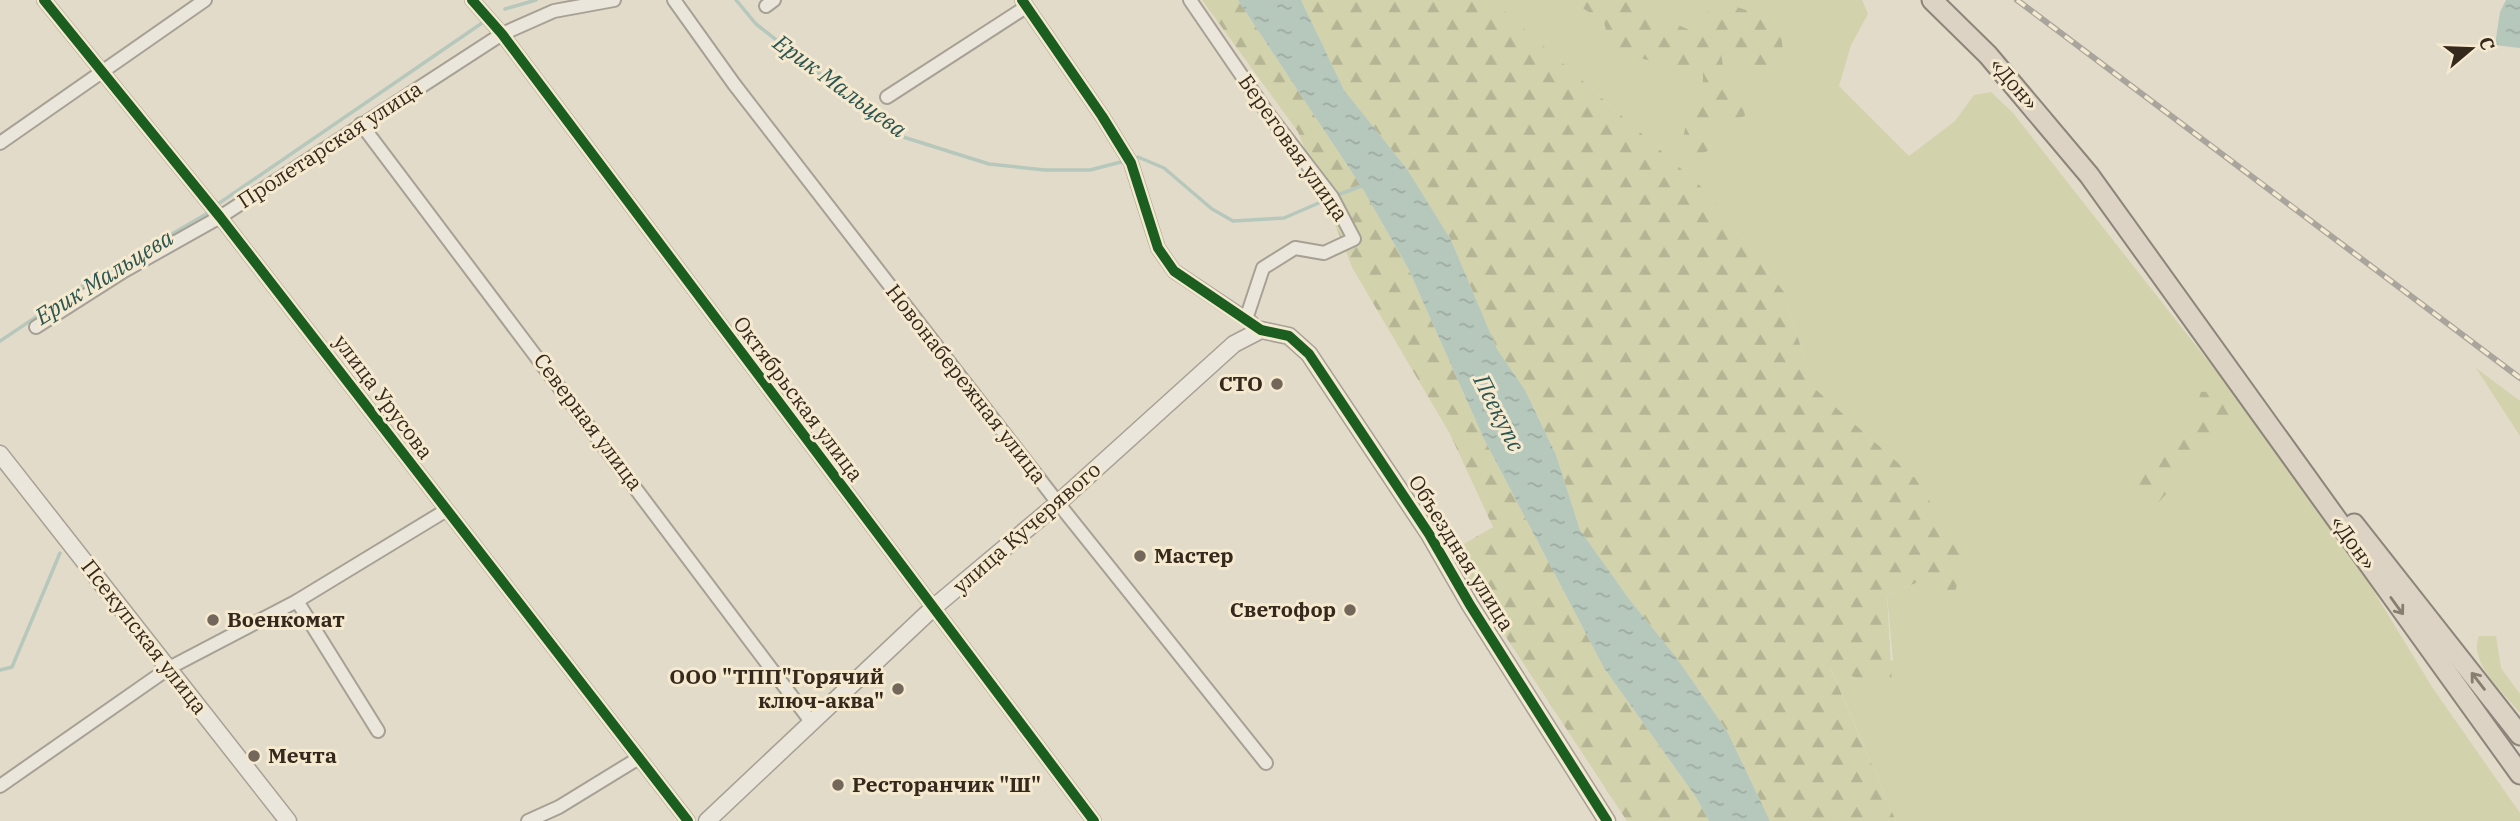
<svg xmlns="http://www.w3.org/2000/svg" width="2520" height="821" font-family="'IBM Plex Serif',serif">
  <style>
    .green { fill: #d2d2ac }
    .forest { fill: url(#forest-firs) }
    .water { fill: url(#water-ripples) }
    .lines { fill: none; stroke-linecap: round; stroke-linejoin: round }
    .stream { stroke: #b6c7bc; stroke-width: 3.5 }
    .minor-casing { stroke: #a7a094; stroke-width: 16 }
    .tertiary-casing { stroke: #a7a094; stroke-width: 19 }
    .trunk-casing { stroke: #8d857a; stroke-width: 23 }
    .minor { stroke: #eae6dc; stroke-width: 12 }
    .tertiary { stroke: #eae6dc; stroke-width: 16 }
    .trunk { stroke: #dcd3c4; stroke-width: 19 }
    .rail-casing { stroke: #aaa59c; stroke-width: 6 }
    .rail { stroke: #f5e9cf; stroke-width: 3.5; stroke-dasharray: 10; stroke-linecap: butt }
    .cycleway-casing { stroke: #f5e9cf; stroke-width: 15 }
    .cycleway { stroke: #1b5e20; stroke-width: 10 }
    .oneway { stroke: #887e70 }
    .poi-dot { fill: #72675a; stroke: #f5e9cf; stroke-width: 2.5 }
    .labels { text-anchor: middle; stroke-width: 6; stroke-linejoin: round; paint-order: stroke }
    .street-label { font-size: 21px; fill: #35281d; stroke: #f5e9cf }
    .poi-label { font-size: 21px; font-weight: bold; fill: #35281d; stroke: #f5e9cf; text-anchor: start }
    .water-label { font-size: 23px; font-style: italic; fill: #2c5552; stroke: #f5e9cf }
  </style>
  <defs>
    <pattern id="forest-firs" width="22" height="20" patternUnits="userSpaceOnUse" patternTransform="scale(1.75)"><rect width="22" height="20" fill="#d2d2ac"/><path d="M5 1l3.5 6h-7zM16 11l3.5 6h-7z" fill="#b5b494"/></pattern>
    <pattern id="water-ripples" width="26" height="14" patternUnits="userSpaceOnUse" patternTransform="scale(1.75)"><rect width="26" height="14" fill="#b6c7bc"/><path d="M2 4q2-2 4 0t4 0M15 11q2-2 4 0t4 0" fill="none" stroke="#9daba1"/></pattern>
  </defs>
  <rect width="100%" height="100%" fill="#e2dbca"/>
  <!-- green -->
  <g class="green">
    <path d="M1492 0H1862L1868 14 1851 45 1839 86 1909 156 1955 121 1974 95 1991 92 2013 113 2249 413 2359 567 2432 687 2520 813V821H1896L1830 666 1859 679 1893 660 1887 595 1923 580 1915 478 1813 387 1784 292 1707 192Z"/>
    <path d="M2476 368 2520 401V436Z"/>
    <path d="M2479 636H2496L2501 668 2520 694V713C2504 693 2468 663 2479 636Z"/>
  </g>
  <!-- forest -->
  <g class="forest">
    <path d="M1202 0H1238L1361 186 1408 268 1484 439 1604 668 1696 797 1709 821H1627L1450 552 1493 527 1450 434 1353 269 1298 132Z"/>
    <path d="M1301 0H1492L1707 192 1784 292 1813 387 1915 478 1964 556 1952 605 1923 580 1887 595 1892 685 1859 679 1830 667 1896 821H1770L1727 731 1676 657 1629 599 1580 530 1556 455 1525 390 1497 349 1451 240 1407 169 1344 90Z"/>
    <path d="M1578 0H1640L1667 20 1696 33 1715 0 1749 11 1757 0H1777L1766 16 1781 34 1785 68C1759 70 1743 63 1721 53L1725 77 1741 93 1745 116 1718 124 1707 140 1713 147 1698 157 1683 140 1688 112 1703 87V68L1672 66 1611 51 1604 22 1578 5Z"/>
    <path d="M2218 391 2232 414 2217 426 2202 453 2158 503 2128 493 2164 433 2187 435 2201 392Z"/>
  </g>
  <!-- water -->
  <g class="water">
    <path d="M1238 0H1301L1344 90 1407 169 1451 240 1497 349 1525 390 1556 455 1580 530 1629 599 1676 657 1727 731 1770 821H1709L1696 797 1604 668 1484 439 1408 268 1361 186Z"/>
    <path d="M2506 0H2520V48L2495 45 2500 12Z"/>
  </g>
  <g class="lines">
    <!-- stream -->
    <g class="stream">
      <path d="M736 0 756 24 900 136 989 164 1045 170H1090L1121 162"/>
      <path d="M505 9 536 0"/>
      <path d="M1138 157 1164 168 1212 209 1233 221 1284 218 1328 199"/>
      <path d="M1335 196 1364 185"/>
      <path d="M218 204 485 21"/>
      <path d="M0 341 78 289 208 213"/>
      <path d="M0 670 12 667 60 553"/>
    </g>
    <defs>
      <g id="minor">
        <path d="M44 0 220 217 688 821"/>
        <path d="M472 0 502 34 1094 821"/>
        <path d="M674 0 734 84 1058 503 1266 763"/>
        <path d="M1022 0 1102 116 1131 163 1158 248 1174 271 1252 323"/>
        <path d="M1190 0 1266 111 1332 197 1354 239 1324 253 1295 248 1263 268 1246 319"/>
        <path d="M766 6 774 0"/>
        <path d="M887 97 1026 7"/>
        <path d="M361 124 812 723"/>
        <path d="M0 143 205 0"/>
        <path d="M36 327 124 271 220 217 502 34 554 11 614 0"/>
        <path d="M297 601 378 731"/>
        <path d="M0 786 169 668 297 601 445 511"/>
        <path d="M528 821 559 807 639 758"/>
      </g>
      <g id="tertiary">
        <path d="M0 454 288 821"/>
        <path d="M707 821 933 608 1058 503 1234 344 1261 330 1289 336 1309 354 1429 534 1470 605 1607 821"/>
      </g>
      <g id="trunk">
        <path d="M1932 0 1988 55 2089 175 2520 774"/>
        <path d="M2354 524 2520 735"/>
      </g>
    </defs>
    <!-- minor casing -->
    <use href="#minor" class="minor-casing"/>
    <!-- tertiary casing -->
    <use href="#tertiary" class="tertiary-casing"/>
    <!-- trunk casing -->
    <use href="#trunk" class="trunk-casing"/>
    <!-- minor -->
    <use href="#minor" class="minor"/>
    <!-- tertiary -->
    <use href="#tertiary" class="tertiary"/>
    <!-- trunk -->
    <use href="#trunk" class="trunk"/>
    <defs>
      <path id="rail" d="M2017 0 2520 378"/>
    </defs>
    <!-- rail casing -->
    <use href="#rail" class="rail-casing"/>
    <!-- rail -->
    <use href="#rail" class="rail"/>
    <defs>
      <g id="cycleway">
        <path d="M44 0 220 217 688 821"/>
        <path d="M472 0 502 34 1094 821"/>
        <path d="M1022 0 1102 116 1131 163 1158 248 1174 271 1261 330 1289 336 1309 354 1429 534 1470 605 1607 821"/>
      </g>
    </defs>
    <!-- cycleway casing -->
    <use href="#cycleway" class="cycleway-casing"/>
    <!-- cycleway -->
    <use href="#cycleway" class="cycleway"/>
  </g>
  <!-- one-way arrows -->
  <defs><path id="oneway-shaft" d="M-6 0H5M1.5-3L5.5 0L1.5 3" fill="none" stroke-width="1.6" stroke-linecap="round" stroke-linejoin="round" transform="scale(1.75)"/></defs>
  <g class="oneway">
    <use href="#oneway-shaft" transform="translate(2397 606) rotate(54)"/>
    <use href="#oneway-shaft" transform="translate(2478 681) rotate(-128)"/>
  </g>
  <!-- markers -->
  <g class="poi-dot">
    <circle cx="1277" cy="384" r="7"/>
    <circle cx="1140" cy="556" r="7"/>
    <circle cx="1350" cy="610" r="7"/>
    <circle cx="213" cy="620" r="7"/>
    <circle cx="898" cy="689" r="7"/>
    <circle cx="254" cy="756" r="7"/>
    <circle cx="838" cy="785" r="7"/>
  </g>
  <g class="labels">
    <!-- street labels -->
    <g class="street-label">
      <text transform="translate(2014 84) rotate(49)" y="7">«Дон»</text>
      <text transform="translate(330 145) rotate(-33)" y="7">Пролетарская улица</text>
      <text transform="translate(1293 148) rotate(55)" y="7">Береговая улица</text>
      <text transform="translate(966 384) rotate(52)" y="7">Новонабережная улица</text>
      <text transform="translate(383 397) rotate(53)" y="7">улица Урусова</text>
      <text transform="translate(798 399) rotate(53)" y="7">Октябрьская улица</text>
      <text transform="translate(588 422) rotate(53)" y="7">Северная улица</text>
      <text transform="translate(1027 528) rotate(-41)" y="7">улица Кучерявого</text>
      <text transform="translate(2353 543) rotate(54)" y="7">«Дон»</text>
      <text transform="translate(1461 553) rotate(58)" y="7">Объездная улица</text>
      <text transform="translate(144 637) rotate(52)" y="7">Псекупская улица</text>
    </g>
    <!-- poi labels -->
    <g class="poi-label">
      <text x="1263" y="391" text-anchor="end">СТО</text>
      <text x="1154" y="563">Мастер</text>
      <text x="1336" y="617" text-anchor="end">Светофор</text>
      <text x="227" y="627">Военкомат</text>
      <text x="884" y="684" text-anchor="end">ООО "ТПП"Горячий<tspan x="884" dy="24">ключ-аква"</tspan></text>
      <text x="268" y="763">Мечта</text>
      <text x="852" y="792">Ресторанчик "Ш"</text>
    </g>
    <!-- water labels -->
    <g class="water-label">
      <text transform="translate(840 86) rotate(36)" y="8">Ерик Мальцева</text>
      <text transform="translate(104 277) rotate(-32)" y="8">Ерик Мальцева</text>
      <text transform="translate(1499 413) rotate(63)" y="8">Псекупс</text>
    </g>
  </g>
  <!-- north arrow -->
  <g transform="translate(2471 49) rotate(71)" stroke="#f5e9cf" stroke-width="5" paint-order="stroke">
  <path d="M0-5L12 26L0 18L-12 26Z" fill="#35281d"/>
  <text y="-10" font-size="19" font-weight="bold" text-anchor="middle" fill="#35281d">С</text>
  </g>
</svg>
